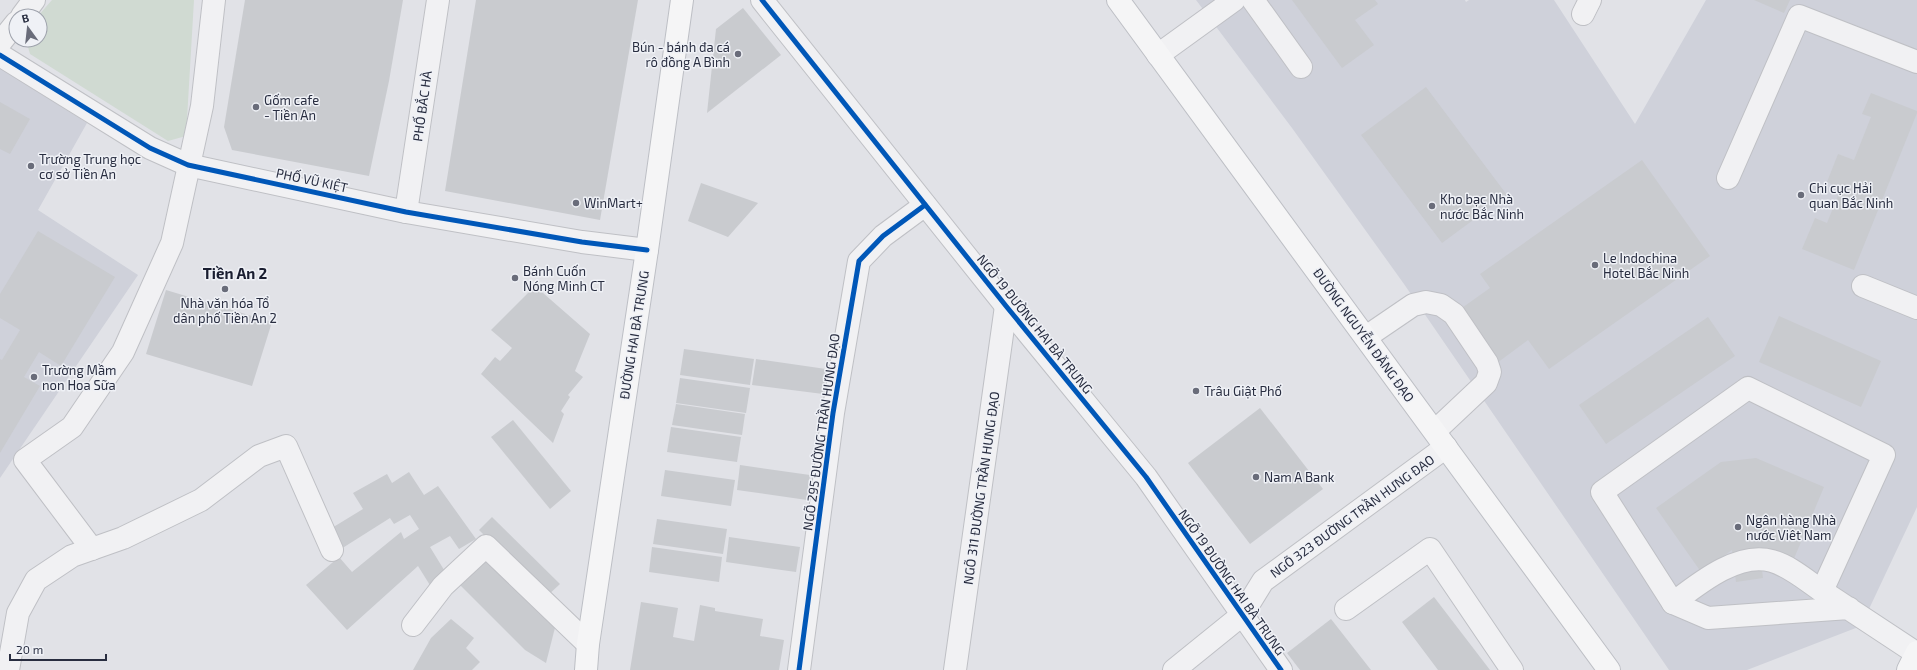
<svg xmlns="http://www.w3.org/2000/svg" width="1917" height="670" font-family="'Exo 2',sans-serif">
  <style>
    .built { fill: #cfd1da }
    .green { fill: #d0dad2 }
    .building { fill: #c9cbcf }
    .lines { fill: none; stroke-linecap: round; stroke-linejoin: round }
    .minor-casing { stroke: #bfc0c5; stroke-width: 24 }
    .major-casing { stroke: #bdbfc5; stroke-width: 24 }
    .minor { stroke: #f1f1f3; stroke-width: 22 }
    .major { stroke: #f5f5f6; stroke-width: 22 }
    .cycleway-casing { stroke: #eff1f6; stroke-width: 8 }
    .cycleway { stroke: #0057b8; stroke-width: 5 }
    .poi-dot { fill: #696c7a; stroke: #eff1f6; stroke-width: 1.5 }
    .labels { text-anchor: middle; stroke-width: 3; stroke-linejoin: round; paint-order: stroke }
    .poi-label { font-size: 13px; fill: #282d40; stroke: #eff1f6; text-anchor: start }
    .street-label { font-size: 13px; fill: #282d40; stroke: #eff1f6 }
    .quarter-label { font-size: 15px; font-weight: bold; fill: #1a1e31; stroke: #eff1f6 }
  </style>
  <rect width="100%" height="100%" fill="#e1e2e7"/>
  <!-- built -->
  <g class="built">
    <path d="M1196 0H1465L1466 2 1469 0H1554L1635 124 1706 0H1917V507L1861 626 1747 670H1669L1404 284 1292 128Z"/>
    <path d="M0 68 87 123 38 210 138 275 0 478Z"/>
  </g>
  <!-- green -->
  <path class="green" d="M52 0H194L186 136 168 141 30 54 26 40H40V16H38Z"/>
  <!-- building -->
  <g class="building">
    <path d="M245 0H403L389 81 369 176 232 150 224 127Z"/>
    <path d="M476 0H638L600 220 445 191Z"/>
    <path d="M1292 0H1375L1378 4 1355 20 1374 45 1342 68Z"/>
    <path d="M1754 0H1790L1784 13Z"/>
    <path d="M743 8 781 55 707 113 716 29Z"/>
    <path d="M1426 87 1507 195 1442 243 1361 135Z"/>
    <path d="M1871 93 1917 111V113L1854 270 1802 249 1815 218 1827 223 1841 188 1827 182 1838 154 1854 160 1871 117 1862 114Z"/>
    <path d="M0 102 30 119 10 154 0 149Z"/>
    <path d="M1642 160 1710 256 1549 369 1528 340 1497 363 1459 310 1490 288 1480 274Z"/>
    <path d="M701 183 758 203 728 237 688 221Z"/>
    <path d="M38 231 115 277 61 366 39 352 24 377 40 386 0 453V359L2 360 20 330 0 318V294Z"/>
    <path d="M535 286 590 334 575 371 583 377 568 395 570 397 561 411 564 414 553 443 481 374 495 357 500 361 512 348 491 330Z"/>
    <path d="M166 290 272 322 252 386 146 354Z"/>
    <path d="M1779 316 1881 361 1861 407 1759 362Z"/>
    <path d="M1708 317 1735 356 1606 444 1579 405Z"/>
    <path d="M684 349 754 359 750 385 680 375Z"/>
    <path d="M756 359 826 369 823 394 752 385Z"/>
    <path d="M680 378 750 388 746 413 676 403Z"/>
    <path d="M676 404 745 414 742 435 672 425Z"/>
    <path d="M1260 408 1323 489 1250 544 1188 463Z"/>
    <path d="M513 420 571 491 550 509 491 437Z"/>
    <path d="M671 427 741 437 737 462 667 452Z"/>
    <path d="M1756 458 1824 487 1793 561 1759 547 1763 578 1736 582 1732 550 1701 572 1656 508 1721 462Z"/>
    <path d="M740 465 810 475 807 500 737 490Z"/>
    <path d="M665 470 735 480 731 506 661 496Z"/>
    <path d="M409 472 424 495 438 486 476 539 459 549 450 536 430 547 449 578 433 590 418 566 347 630 306 585 339 557 352 572 401 532 404 539 419 529 410 515 394 524 390 518 333 554 322 534 363 509 353 493 387 474 392 483Z"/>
    <path d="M492 517 560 584 546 597 479 530Z"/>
    <path d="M657 519 727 529 723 554 653 544Z"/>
    <path d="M729 537 800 547 796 572 726 562Z"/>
    <path d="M652 547 722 557 719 582 649 572Z"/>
    <path d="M493 555 559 612 546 663 525 650 460 585Z"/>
    <path d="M1434 597 1490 670H1438L1402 622Z"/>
    <path d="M641 602 678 608 673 637 694 641 700 605 715 608V611L763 619 760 636 784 640 779 670H630Z"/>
    <path d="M451 619 474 638 466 648 480 662 472 670H413L431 638Z"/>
    <path d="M1331 619 1371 670H1300L1287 653Z"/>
  </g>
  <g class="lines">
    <defs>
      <g id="minor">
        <path d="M762 0 1006 306 1146 477 1281 670"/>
        <path d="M1253 0 1301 67"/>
        <path d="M1583 14 1590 0"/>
        <path d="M22 16 34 0"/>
        <path d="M0 43 16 23"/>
        <path d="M0 55 150 148 188 165 406 212 582 242 647 250"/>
        <path d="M1158 55 1234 0"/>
        <path d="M1728 178 1799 16 1917 62"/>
        <path d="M406 212 438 0"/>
        <path d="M1863 286 1917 308"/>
        <path d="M1366 337 1413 305 1426 302 1441 305 1454 314 1487 363 1490 372 1486 383 1435 431"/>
        <path d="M92 549 25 460 72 427 123 352 172 243 202 106 214 0"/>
        <path d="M1673 603C1698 584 1738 551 1772 561 1790 566 1807 581 1822 591"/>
        <path d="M1849 608 1708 618 1673 603 1602 492 1748 388 1884 455 1822 591 1916 653"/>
        <path d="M1346 609 1430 549 1512 670"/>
        <path d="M413 625 443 586 486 546 588 644"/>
        <path d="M8 670 18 613 36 580 72 556 123 538 201 500 259 456 286 446 332 550"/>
        <path d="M799 670 833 413 859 261 883 236 925 205"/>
        <path d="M955 670 1006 306"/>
        <path d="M1174 670 1242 615 1263 581 1446 447"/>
      </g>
      <g id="major">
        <path d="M1118 0 1609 670"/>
        <path d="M586 670 588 644 647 250 682 0"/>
        <path d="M1908 670 1917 652"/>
      </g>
    </defs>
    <!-- minor casing -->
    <use href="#minor" class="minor-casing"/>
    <!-- major casing -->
    <use href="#major" class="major-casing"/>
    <!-- minor -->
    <use href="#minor" class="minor"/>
    <!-- major -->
    <use href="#major" class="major"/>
    <defs>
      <g id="cycleway">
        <path d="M762 0 1006 306 1146 477 1281 670"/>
        <path d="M0 55 150 148 188 165 406 212 582 242 647 250"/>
        <path d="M799 670 833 413 859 261 883 236 925 205"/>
      </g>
    </defs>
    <!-- cycleway casing -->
    <use href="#cycleway" class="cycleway-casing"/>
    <!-- cycleway -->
    <use href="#cycleway" class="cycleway"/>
  </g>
  <!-- markers -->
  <g class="poi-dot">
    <circle cx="738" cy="54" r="4"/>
    <circle cx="256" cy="107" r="4"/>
    <circle cx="31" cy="166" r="4"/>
    <circle cx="1801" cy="195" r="4"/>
    <circle cx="576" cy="203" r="4"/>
    <circle cx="1432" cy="206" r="4"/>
    <circle cx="1595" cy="265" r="4"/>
    <circle cx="515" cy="278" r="4"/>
    <circle cx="225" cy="289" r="4"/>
    <circle cx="34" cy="377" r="4"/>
    <circle cx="1196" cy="391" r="4"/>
    <circle cx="1256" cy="477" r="4"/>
    <circle cx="1738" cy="527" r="4"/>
  </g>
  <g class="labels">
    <!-- poi labels -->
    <g class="poi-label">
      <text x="730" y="52" text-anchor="end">Bún - bánh đa cá<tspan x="730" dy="15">rô đồng A Bình</tspan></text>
      <text x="264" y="105">Gốm cafe<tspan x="264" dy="15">- Tiền An</tspan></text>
      <text x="39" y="164">Trường Trung học<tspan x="39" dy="15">cơ sở Tiền An</tspan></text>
      <text x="1809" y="193">Chi cục Hải<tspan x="1809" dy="15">quan Bắc Ninh</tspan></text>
      <text x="1440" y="204">Kho bạc Nhà<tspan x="1440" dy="15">nước Bắc Ninh</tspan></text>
      <text x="584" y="208">WinMart+</text>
      <text x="1603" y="263">Le Indochina<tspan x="1603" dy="15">Hotel Bắc Ninh</tspan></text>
      <text x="523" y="276">Bánh Cuốn<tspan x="523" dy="15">Nóng Minh CT</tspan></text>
      <text x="225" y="308" text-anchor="middle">Nhà văn hóa Tổ<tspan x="225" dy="15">dân phố Tiền An 2</tspan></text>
      <text x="42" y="375">Trường Mầm<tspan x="42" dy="15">non Hoa Sữa</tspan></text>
      <text x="1204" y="396">Trâu Giật Phố</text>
      <text x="1264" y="482">Nam A Bank</text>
      <text x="1746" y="525">Ngân hàng Nhà<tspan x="1746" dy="15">nước Viêt Nam</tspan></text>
    </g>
    <!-- street labels -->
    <g class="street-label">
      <text transform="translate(422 106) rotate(-82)" y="5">PHỐ BẮC HÀ</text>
      <text transform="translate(312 180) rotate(12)" y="5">PHỐ VŨ KIỆT</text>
      <text transform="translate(1035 324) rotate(51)" y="5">NGÕ 19 ĐƯỜNG HAI BÀ TRƯNG</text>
      <text transform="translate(634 335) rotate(-81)" y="5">ĐƯỜNG HAI BÀ TRƯNG</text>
      <text transform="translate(1364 335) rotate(54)" y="5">ĐƯỜNG NGUYỄN ĐĂNG ĐẠO</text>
      <text transform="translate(821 432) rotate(-82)" y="5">NGÕ 295 ĐƯỜNG TRẦN HƯNG ĐẠO</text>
      <text transform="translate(981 488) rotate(-82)" y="5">NGÕ 311 ĐƯỜNG TRẦN HƯNG ĐẠO</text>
      <text transform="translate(1352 516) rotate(-36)" y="5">NGÕ 323 ĐƯỜNG TRẦN HƯNG ĐẠO</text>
      <text transform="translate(1232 582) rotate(55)" y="5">NGÕ 19 ĐƯỜNG HAI BÀ TRƯNG</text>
    </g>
    <!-- quarter labels -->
    <g class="quarter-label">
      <text x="235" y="279">Tiền An 2</text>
    </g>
  </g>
  <!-- north arrow -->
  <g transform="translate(28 28) rotate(345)"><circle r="19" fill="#eff1f6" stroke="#9fa3ad"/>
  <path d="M0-3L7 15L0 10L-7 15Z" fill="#696c7a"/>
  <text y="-6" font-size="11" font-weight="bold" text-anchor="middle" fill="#282d40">B</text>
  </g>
  <!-- scale -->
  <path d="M10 654v6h96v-6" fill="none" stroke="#282d40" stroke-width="2"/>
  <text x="16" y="654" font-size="12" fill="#282d40" stroke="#eff1f6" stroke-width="3" paint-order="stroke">20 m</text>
</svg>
